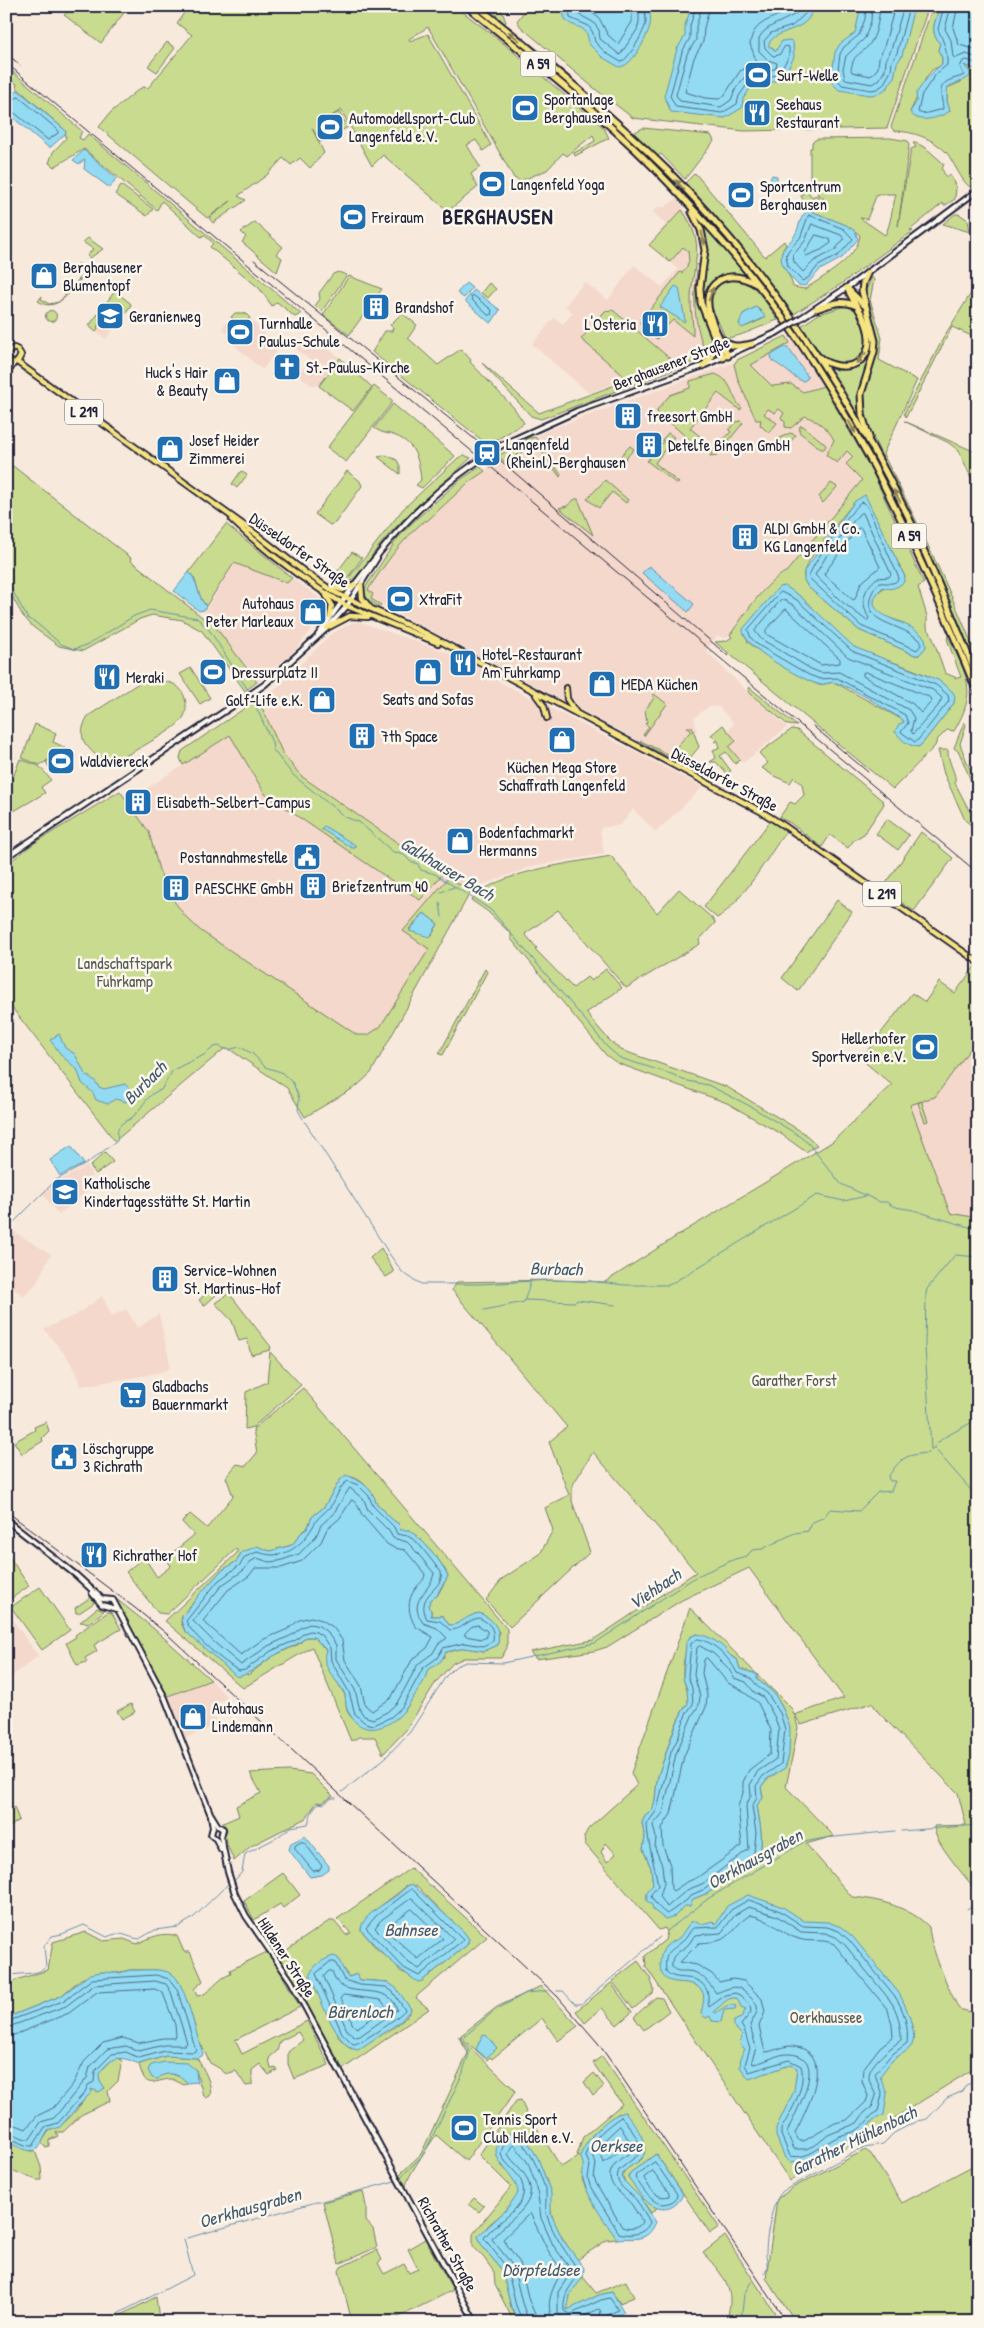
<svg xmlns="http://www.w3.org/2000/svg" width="984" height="2328" font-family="'Patrick Hand',sans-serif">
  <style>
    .built { fill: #f4d8cb }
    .green { fill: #c9db8f; stroke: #767e65; fill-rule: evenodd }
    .water { fill: #92dbf3; stroke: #6591a9 }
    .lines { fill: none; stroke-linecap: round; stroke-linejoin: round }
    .shore { stroke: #4f6c85; stroke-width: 1 }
    .stream { stroke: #6591a9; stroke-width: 1 }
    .secondary-casing { stroke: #22223b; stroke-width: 8 }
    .primary-casing { stroke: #22223b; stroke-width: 8 }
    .highway-casing { stroke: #22223b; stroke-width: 9 }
    .secondary { stroke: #fbf7ec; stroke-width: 4 }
    .primary { stroke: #f6e381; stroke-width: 4.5 }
    .highway { stroke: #f6e381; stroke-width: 5 }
    .rail { stroke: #22223b; stroke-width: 1 }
    .secondary-bridge-casing { stroke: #22223b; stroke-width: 8; stroke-linecap: butt }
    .secondary-bridge { stroke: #fbf7ec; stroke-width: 4 }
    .oneway { fill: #8c825e }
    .labels { text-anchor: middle; stroke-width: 5; stroke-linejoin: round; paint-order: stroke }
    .shield { fill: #fbf7ec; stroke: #636270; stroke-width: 1 }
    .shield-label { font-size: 15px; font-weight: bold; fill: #22223b }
    .poi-label { font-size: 16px; fill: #22223b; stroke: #fbf7ec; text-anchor: start }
    .street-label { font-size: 16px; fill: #22223b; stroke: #fbf7ec }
    .park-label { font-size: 16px; fill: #545a54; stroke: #fbf7ec }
    .water-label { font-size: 18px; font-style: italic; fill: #445a72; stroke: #fbf7ec }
    .district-label { font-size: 21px; font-weight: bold; letter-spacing: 1px; fill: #22223b; stroke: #fbf7ec }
  </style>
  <rect width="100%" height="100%" fill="#f8e9dd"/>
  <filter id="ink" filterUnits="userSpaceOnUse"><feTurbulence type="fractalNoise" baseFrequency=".02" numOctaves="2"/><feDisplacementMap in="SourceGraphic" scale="10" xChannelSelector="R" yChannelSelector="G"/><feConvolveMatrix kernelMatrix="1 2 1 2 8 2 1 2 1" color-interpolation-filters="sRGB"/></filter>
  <g filter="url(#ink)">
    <!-- built -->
    <g class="built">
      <path d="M677 198 694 225 698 245 693 299 696 323 703 347 702 351 589 393 532 344 554 318 563 324 573 313 565 306 584 282 608 300 634 265 662 287 678 269 649 245 666 224 653 212 657 207H665Z"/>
      <path d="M115 291 131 303V305L106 339 88 326Z"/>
      <path d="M231 317 242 326 250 318 278 349 262 370 228 339 230 336 222 328Z"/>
      <path d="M313 336 340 358 319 386 311 385 301 377 299 373 310 360 296 349 297 345Z"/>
      <path d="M789 336 824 386 871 469 787 572 777 576 750 608 730 635 726 638 717 636 706 651 749 693 787 727 743 763 729 747 727 731 734 724 719 707H708L694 718 697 730 671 758 371 599 368 590 383 567 414 528 424 521H427L469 482 514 450 548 430 754 355Z"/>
      <path d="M234 563 286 583 292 578 318 597 327 609 295 651 257 682 204 613Z"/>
      <path d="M360 622 458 656 489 673 500 682 703 787 656 832 633 809 621 825 600 828 604 854 533 866 474 888 456 906 380 1027 372 1033 361 1035 351 1033 304 1001 201 931 186 917 164 885 156 860 152 841 127 801 230 735 331 634 351 623Z"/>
      <path d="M978 1038V1218L950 1214 909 1105 935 1097Z"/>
      <path d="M87 1166 92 1173 90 1174 92 1176 83 1183 88 1190 59 1215 42 1193 59 1181Z"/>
      <path d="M9 1229 51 1254 36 1284 24 1296 6 1283V1231Z"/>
      <path d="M102 1296 112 1316 126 1309 138 1328 159 1314 170 1363 169 1369 149 1375 81 1386 70 1361 44 1329 76 1315Z"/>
      <path d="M6 1610 38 1656 7 1680 6 1679Z"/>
      <path d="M211 1680 228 1698 210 1705 217 1725 185 1738 168 1696Z"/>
    </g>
    <!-- green -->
    <g class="green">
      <path d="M75 6H129L101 43 64 15Z"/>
      <path d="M189 6H455L497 38 604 128 609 138 575 156 574 153 595 141 593 135 567 156 563 153 547 170 520 181 514 178 428 27 409 39 410 41 428 34 491 145 483 151 476 140 467 145 480 167 471 174 478 187 448 211 383 155 372 166 341 110 330 117 339 112 348 127 320 142 312 128 324 153 310 168 300 158 291 165 283 158 267 175 238 196 246 200 213 223 209 218 231 201 207 218 99 127 111 112 138 90 143 87 148 88 192 35 177 23Z"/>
      <path d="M488 6H500L506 22 504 23Z"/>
      <path d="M528 6H929L887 128 744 131 633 118 594 88 521 27 517 21Z"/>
      <path d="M933 6H940C935 23 929 30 940 44L938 50 942 58V65L932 70 926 78 910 112 918 118 950 111 947 101V88L961 82 970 72 964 65 978 70V184L971 187C964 186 953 161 947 153 934 139 913 131 894 131L891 127Z"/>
      <path d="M167 42 175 48 157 72 148 66Z"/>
      <path d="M13 72 82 131 79 138 83 140 88 134 301 314 295 317 277 302 272 306 259 288 210 247 213 243 204 235 201 237 162 201 157 210 84 149 54 167 49 163 53 152 66 138 65 130 16 87 17 84 10 79V74Z"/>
      <path d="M643 128 711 135 714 141 685 179 661 154 657 156 633 133Z"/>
      <path d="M890 138 908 141 909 146 898 226 911 149 916 147 913 143H916L926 148 944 164 942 169 946 177 950 175 956 187 955 199 944 206 943 203 910 230 913 231 844 282 794 314 756 266 685 183 695 173 765 257 784 241 786 245C774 259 791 273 793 287L805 289C824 276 857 259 860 235L846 225 808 210 801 196 806 189 809 190V194L813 197 815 195 824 200 823 197 817 194 822 187 830 183H810V148H812V142L817 139ZM877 194H896C892 208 891 224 885 235L860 218 867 219Z"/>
      <path d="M121 185 153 209 147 216 115 194Z"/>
      <path d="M682 210C707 246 693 260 691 297 690 310 694 323 693 336L673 320 666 327 663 312 649 315 652 320 647 322 649 329 653 328 654 332 660 330 662 332 657 339 642 327 640 322 680 272 682 273 688 266 687 264 689 262 688 251 683 247 670 262 649 245Z"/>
      <path d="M955 214H959L968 220 970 232 943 224Z"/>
      <path d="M697 217 748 278 729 275 711 288 708 315 702 302 706 247Z"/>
      <path d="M255 222 283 247 277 254 282 258 277 272 242 242 246 237 241 232Z"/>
      <path d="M88 238 103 249 90 258 87 256 93 249 83 242Z"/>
      <path d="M77 264H79L87 271C76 284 58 316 38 301L42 296 41 299 49 304 59 302 85 272 84 269Z"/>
      <path d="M698 264 702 272 698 300 714 342 707 355 697 361 541 419 531 416 481 362 539 413 700 354 703 347C693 314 693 298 698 264Z"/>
      <path d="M338 272 347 275 322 311 315 306 320 299 319 293 333 274Z"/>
      <path d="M349 276 382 289 349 335 323 315Z"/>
      <path d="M872 277 874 280 870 300 882 338 879 360 917 380 883 454C917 521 950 589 978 659V667L924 544 868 427 864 394 878 342 865 292Z"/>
      <path d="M732 278C755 280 766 303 778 320 767 323 733 341 725 337L710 303C712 290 720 283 732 278ZM756 307 761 311 763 319 747 326 739 324 743 314Z"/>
      <path d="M489 283 496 289 488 298 481 293Z"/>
      <path d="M973 290H976L975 322 978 323V339L952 327 906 417 904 413 945 335Z"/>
      <path d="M115 291 130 303 131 305 121 319 109 310 97 327 98 328 96 332 89 326Z"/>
      <path d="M853 297 863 312 873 342 860 389 863 425 827 366 840 370 858 365 871 341Z"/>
      <path d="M846 306 857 310C864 327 875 350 855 362 850 365 839 366 833 364 818 358 810 339 801 326L819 314Z"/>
      <path d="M612 310 614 311 674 362 625 377 581 339 605 311Z"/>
      <circle cx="51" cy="316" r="5.5"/>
      <path d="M235 313H245L250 318 242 326 231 317Z"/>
      <path d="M402 313 417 325 408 338 438 365 461 349 471 360 470 362 514 408 524 423 488 445 372 352 385 331H392L393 327 390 325Z"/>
      <path d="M786 336 790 343 751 365 772 386 791 384 803 392 824 386 871 469 924 583 918 587 927 616V628L931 633 945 673 957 678 961 677 947 639 948 636C966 676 979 689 954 731L947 730 937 740 935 746 893 789 715 642 726 641 732 637 730 635C746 613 763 584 787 571L862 480 846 464 853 457 847 451 837 463 826 455 834 440C828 428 818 421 805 416L791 428 785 427V422L781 418 784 413 779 409 775 413 768 409 764 414 777 423 769 433 760 425 761 420H756L738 380 734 364 737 360ZM855 501C875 525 892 547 905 577 892 583 861 595 879 613 885 618 894 619 901 622 910 628 918 639 926 646L919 655H915L859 630 808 587C805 582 803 578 804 572 807 558 844 516 855 501ZM800 596C816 611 836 635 854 647 873 659 958 676 954 703L922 744 918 747 897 734 895 731 904 722 903 720 834 682 819 685 806 679 755 648 747 641Z"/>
      <path d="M340 358 372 387 353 411 319 386Z"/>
      <path d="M715 374C734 381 730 397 742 408L740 410 718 393 690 428 708 443 702 451 667 420 658 416 657 410 670 395 690 388V381Z"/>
      <path d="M374 386 393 401 346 462 327 448Z"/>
      <path d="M393 404 455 456 422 488 416 485 421 480C419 461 416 444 396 436 386 432 385 435 374 428Z"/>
      <path d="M741 421 743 423 717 455 710 456 715 447 731 432 729 430 736 422Z"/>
      <path d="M904 421 978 453 977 491 959 451 949 443Z"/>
      <path d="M800 426H803L824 443 826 446 824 449H821L799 432Z"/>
      <path d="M668 433 674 437 655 463 679 483 677 484 647 461 664 441 662 440Z"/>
      <path d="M790 433 796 435 786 447 778 439Z"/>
      <path d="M535 437 561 475 560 477 536 444 513 458 511 467 498 456 529 438Z"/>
      <path d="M630 446 634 449 620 465 616 461Z"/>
      <path d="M386 455 397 460 400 466V474L378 457Z"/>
      <path d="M464 455 471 458C439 487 406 513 379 546 368 560 355 588 335 585L348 579 403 509 458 458Z"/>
      <path d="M9 463 131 558 130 560 202 617 211 621 257 682 245 691 202 631 182 620 152 615 140 619 83 651 59 646 33 627 23 616 6 586V492L12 484C7 476 4 471 9 463Z"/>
      <path d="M480 467 485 471 469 482 427 521H424C401 541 384 565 368 590L373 594 371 599 381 605 380 607C370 602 365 600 365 588L397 539 414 521 460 480Z"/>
      <path d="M241 471 247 475 237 488 232 484Z"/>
      <path d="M347 471 360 481 362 486 335 523 330 525 315 514Z"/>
      <path d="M605 480 628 500 626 503 612 492 599 508 587 499Z"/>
      <path d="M831 483 837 487 823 503 819 497Z"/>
      <path d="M575 499H578L593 535 559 508 567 506Z"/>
      <path d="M226 524 292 578 287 583 234 563 206 606C197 597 198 579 189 572Z"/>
      <path d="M352 552 362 558 349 576 339 583 331 580Z"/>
      <path d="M191 668 210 698 200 704 180 674Z"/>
      <path d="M152 679C159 680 172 682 177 686 186 693 189 709 183 718 176 729 156 738 145 745 133 751 121 761 106 760 99 759 93 753 88 747 79 738 82 726 88 716L142 681Z"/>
      <path d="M749 687 797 726 788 725 753 696 749 692Z"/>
      <path d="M654 694 667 704 644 736 643 735 649 727 645 724 647 722 645 710 654 698 652 696Z"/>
      <path d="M258 699 283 754 301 776 443 874 420 900 265 794 230 735 183 765 180 758 182 751Z"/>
      <path d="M964 722 966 725 960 744 974 780 971 781 959 752 954 748Z"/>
      <path d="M35 724 56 733 53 742 64 747V750L40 765 22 758Z"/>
      <path d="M723 725 736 741 729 747 740 760 735 764 726 752 720 756 731 771 727 774 716 762H710L716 758 713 750 720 747 718 741 714 742 717 739 711 735Z"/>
      <path d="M687 727H692L699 747 690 758 698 764 697 768 702 770 700 774 640 742 641 741 669 755 691 731Z"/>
      <path d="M792 729 797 730 883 801 884 804 864 834 854 840 848 848 830 835 822 847 789 822 779 818 790 802 795 804 804 795 802 784 794 777 790 783 774 776 762 768 768 763 759 753Z"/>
      <path d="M68 749 75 760 53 774 46 762Z"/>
      <path d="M938 750H948C947 762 957 773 955 783L970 812 978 820V831L965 820 944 774Z"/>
      <path d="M20 759 39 766 51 780 41 787 45 793 14 811 6 813V796Z"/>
      <path d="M120 791 149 832 159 870 171 897 186 917 201 931 357 1035H368L380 1027 429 949 403 931 448 878 471 891 371 1073 357 1086 305 1117 287 1088 229 1049H224L115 1141 6 1000V865L33 844ZM424 913 438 924 432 935 409 929Z"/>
      <path d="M887 819 909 835 898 850 876 834Z"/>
      <path d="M771 820 786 831C769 855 741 904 717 918L704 907Z"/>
      <path d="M921 832 953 858 914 911 882 889Z"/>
      <path d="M611 856 657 913 679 889 714 920 715 923 699 940 700 944 626 988 558 910 525 934 537 948 535 949 573 988 587 977 591 981 606 969 622 988 586 1013 609 1040 621 1050 727 1087 804 1133 817 1145 806 1152 781 1134 727 1103 617 1063 606 1055 511 939V934L487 911 471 900C497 871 573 863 611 856Z"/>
      <path d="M837 900 852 912 798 991 782 978Z"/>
      <path d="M976 965 978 966V1038L935 1097 924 1100 922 1103 928 1121 925 1122 918 1103 922 1101 910 1105 950 1213 978 1218V1893C967 1878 934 1843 934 1826L966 1825 958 1793 879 1713 872 1703 801 1725 795 1715 798 1728 786 1787 834 1836 806 1844 852 1897C878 1899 910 1907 929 1927 931 1950 948 1988 959 2009L978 2014V2066L843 2150 790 2181 646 1967 645 1956 665 1940 667 1932 665 1928 659 1930 585 1844 584 1837 588 1829 637 1785 631 1773 690 1608 792 1709 794 1715 844 1698 749 1568 682 1600 607 1647 594 1651 536 1659 530 1652 593 1640 696 1572 593 1452 572 1486V1501L590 1552 510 1627 486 1600 502 1579 540 1554 553 1530 545 1508 569 1495 549 1442 567 1427 452 1290 457 1282 554 1280 605 1282 680 1234 832 1142 892 1085 861 1059 912 993 925 1002 939 982 955 993ZM697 1634 725 1649 729 1655 737 1659 740 1669 757 1674V1679C762 1684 768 1686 772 1692 791 1715 792 1738 786 1766L767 1779 761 1787 763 1798 757 1805C759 1821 765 1842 758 1857L708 1893 693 1899 685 1906 653 1885 651 1868 643 1849 645 1838 642 1823 645 1816C648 1814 651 1812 653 1808 657 1796 655 1782 660 1770 668 1749 674 1721 688 1703 690 1693 684 1685 683 1676 682 1664 686 1649 690 1637ZM606 1843 616 1854 607 1862 601 1852Z"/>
      <path d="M485 969 487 972 443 1055 439 1054Z"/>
      <path d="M105 1152 113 1162 96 1174 90 1166Z"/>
      <path d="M381 1248 394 1272 386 1277 370 1258Z"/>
      <path d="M211 1289 216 1295 204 1306 199 1300Z"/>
      <path d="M229 1293 271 1347 270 1350 251 1355 247 1339 239 1341 232 1321 215 1303Z"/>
      <path d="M270 1352 301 1385 253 1427 245 1429 246 1392 267 1382Z"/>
      <path d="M303 1388 507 1629V1648L501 1658H464L453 1663 436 1682 406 1730 383 1754 375 1737H359L351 1741 312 1647 243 1688 165 1621 237 1553V1548L167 1614 158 1613 126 1572 144 1557 157 1577 171 1566 166 1558 194 1535 182 1522 190 1514 207 1528 233 1496 226 1477 237 1464 246 1466 257 1453 253 1429ZM352 1477C363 1480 374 1493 376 1503 385 1510 389 1519 399 1524L400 1531 409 1530C421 1538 443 1562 448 1576L437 1596 430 1599 428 1607 431 1610V1616H443L449 1625C477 1625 471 1595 499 1632L498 1645 484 1651 465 1648 446 1652 444 1657 427 1671 406 1709 394 1720 351 1717 347 1711 345 1695 326 1663V1650L314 1637H306L299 1644 273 1656 248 1675 185 1631 181 1623 182 1615 221 1571 237 1561 241 1553 257 1547 270 1551 292 1545 302 1532 307 1529 312 1517 324 1507 340 1480Z"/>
      <path d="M46 1422 49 1431 42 1438 43 1441 22 1454 14 1442 35 1430 34 1427Z"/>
      <path d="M6 1552 29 1586 6 1602Z"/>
      <path d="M40 1587 70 1630 42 1650 11 1607Z"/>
      <path d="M91 1597 94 1603 79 1613H76L75 1608Z"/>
      <path d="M115 1598 153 1628 211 1680 168 1696Z"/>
      <path d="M97 1608 104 1611 89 1623 80 1622Z"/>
      <path d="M108 1612 112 1613 121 1629 94 1645 97 1651 85 1658 87 1662 77 1665 66 1643 76 1637 75 1635Z"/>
      <path d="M131 1704 135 1712 122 1719 117 1711Z"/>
      <path d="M289 1771 311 1774 333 1796 322 1803 317 1802 306 1818 251 1846 234 1861 224 1837 227 1830 223 1823 239 1816 236 1806 261 1793 250 1773Z"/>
      <path d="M14 1807 19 1820 6 1830V1813Z"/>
      <path d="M411 1868 487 1937 418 1995 416 1998 429 2009 343 2069 335 2058 294 1980 280 1959 281 1954 329 1921H334L346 1935 351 1933 337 1919ZM407 1885 417 1886 469 1939 467 1945 422 1981 400 1971 396 1964 377 1949 361 1930C361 1916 396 1897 407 1885ZM343 1969 349 1977 354 1975 360 1980 388 1982 411 2009C405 2026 367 2043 351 2049L338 2037Z"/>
      <path d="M283 1873 300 1895 283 1908 280 1904 254 1920 244 1901Z"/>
      <path d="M86 1932 103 1941 124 1939 137 1944C149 1938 163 1931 177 1936L184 1952H190L203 1981 194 1989 197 1996C209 1996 218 1977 231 1974L230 1970 267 1952 277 1966 300 2007 235 2040 242 2054 307 2021 329 2065 294 2079 288 2064V2052L303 2040 298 2032 280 2041 277 2051 269 2058 271 2069 277 2068V2070L269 2075 260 2064 252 2070V2085L246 2086 236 2071 226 2074 219 2068 210 2063 195 2032 193 2020 179 1982 172 1974 156 1970H130L112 1974 101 1972 81 1979 61 1996 6 2018V1983L48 1970 53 1942Z"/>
      <path d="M638 1961 650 1978 654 1989 653 1993 633 2009 612 1981Z"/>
      <path d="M611 1983 632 2012 617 2025 602 2008 585 2023 576 2011Z"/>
      <path d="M541 1986 578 2026 558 2041 542 2018 492 2059 490 2057 487 2060 460 2036 497 2007Z"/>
      <path d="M656 1997 662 1998 669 2011 644 2030 634 2017Z"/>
      <path d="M458 2036 514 2089 515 2092 466 2161 436 2135C429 2146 406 2177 406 2187L399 2175 421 2154 468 2053Z"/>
      <path d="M166 2056 197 2058C203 2069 213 2083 210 2096L206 2098 203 2095 196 2070 164 2062 160 2076 169 2073 183 2078 187 2083 184 2085 172 2079C152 2080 146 2092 139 2064Z"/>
      <path d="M602 2056 719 2227 710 2233 656 2154 630 2173 628 2177C638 2189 643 2202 658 2207L651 2213 640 2197 627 2186 622 2176 626 2169 642 2159 641 2135 619 2113 592 2135 582 2179 586 2189 617 2239 607 2240 577 2260C568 2247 554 2227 551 2212 549 2203 551 2194 548 2185 542 2167 534 2152 524 2136L501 2165C506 2171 514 2177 517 2183 526 2202 496 2216 487 2227 484 2231 483 2240 482 2246L502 2270 511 2307 519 2322H514L495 2285 494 2272 484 2258 473 2246V2234L511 2187 479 2155 516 2101 521 2100 528 2117 532 2120 561 2167 579 2156 577 2155 583 2137 622 2104 593 2063Z"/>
      <path d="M119 2058 122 2061 118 2081 108 2091 110 2101 81 2115 63 2132H56L58 2136 49 2140V2146L45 2147 41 2143 49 2131C67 2125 81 2105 91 2089L97 2091 105 2088 100 2082 98 2074 113 2059Z"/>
      <path d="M594 2073 604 2086 593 2096 584 2082Z"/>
      <path d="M12 2143 30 2151H35L41 2167 42 2180H37L6 2168V2144Z"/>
      <path d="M865 2150 871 2154 902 2203 978 2163V2322H796L766 2278 777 2199 794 2187Z"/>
      <path d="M363 2191 366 2206V2221L373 2229 377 2247 339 2264 323 2202Z"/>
      <path d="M474 2198 484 2206 479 2212 469 2204Z"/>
      <path d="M725 2236 775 2313 764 2322H728C727 2313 731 2306 730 2298 729 2280 714 2265 703 2253Z"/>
      <path d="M425 2239 453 2290 399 2317 389 2316 373 2322H352L339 2271 341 2267 377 2250 382 2260 378 2263 384 2274 404 2264 409 2273 418 2269 408 2249Z"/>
      <path d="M583 2277 596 2293 626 2281 634 2297 620 2303 612 2292 599 2295 567 2311 571 2291Z"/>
      <path d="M156 2297 159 2319 154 2322H108Z"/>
    </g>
    <!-- water -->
    <g class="water">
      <path d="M565 6H652C648 14 652 18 650 25 647 38 632 67 619 67L602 57 589 44C587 24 579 30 566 21L563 13Z"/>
      <path d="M692 6H811L812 10C808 32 778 28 769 43V47H772L775 52 782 41 790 40 793 42 794 57 782 80 774 81 762 88 757 83H754L743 99 742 108 725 118 671 112 664 96 677 49 685 36V25Z"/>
      <path d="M861 6H917L912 15 902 56 897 63 894 78 887 88 878 94 870 95 839 90 831 82 835 52 840 44 855 33Z"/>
      <path d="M940 6H978V70L964 65 970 72V76C963 83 954 82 947 88V101L950 111C939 118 918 125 910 112L917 101 916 94C924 81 931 73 942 64V58L938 50 940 44C929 30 935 23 940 6Z"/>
      <path d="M18 90 65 130 66 133 51 147H48L6 112V97Z"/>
      <path d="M84 150 116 178 110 188 84 169 85 159 79 164 73 160Z"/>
      <path d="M772 175 777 176V192L773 189 770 180Z"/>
      <path d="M808 210 846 225 855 231 858 239 842 258 820 270 805 286 798 285C789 275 774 261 785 247 788 243 793 239 795 235 800 226 799 217 808 210Z"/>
      <path d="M466 283 472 288 464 298 457 293Z"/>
      <path d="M675 286 679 288 685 320 684 322 660 307Z"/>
      <path d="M474 290 500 310 492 322 490 323 465 301Z"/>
      <path d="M756 307 766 317 742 328 739 324 743 314Z"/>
      <path d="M785 347 789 349 806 374 808 378 804 381C796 381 782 365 772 361L771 355Z"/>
      <path d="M865 495 905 577 904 582C898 587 890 591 883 587 856 612 897 619 912 628 917 631 921 634 925 638L926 647 919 655H915L859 630 808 587 804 580V571L855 501Z"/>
      <path d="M649 566 694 604 688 612 642 573Z"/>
      <path d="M189 572C198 579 197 597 206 606L204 610 199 611 174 591Z"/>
      <path d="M785 586 800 596 854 647 938 680 952 691 955 696 954 703 922 744 918 747C908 746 900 739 895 731L899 724 904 722 903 720C885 709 854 688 836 683 830 681 823 686 817 684 801 679 741 646 743 629L779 587Z"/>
      <path d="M324 826 355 845V848H352L321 829Z"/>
      <path d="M424 913 438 924 430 937 409 931Z"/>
      <path d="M59 1034 65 1048 75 1054 85 1074 95 1081 99 1087 104 1089 125 1084 129 1088 130 1096 126 1102 115 1099 108 1104 96 1100 93 1093 82 1083 77 1069 63 1057 50 1040Z"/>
      <path d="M71 1146 84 1164 60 1176 50 1160Z"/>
      <path d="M346 1475C360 1480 373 1488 376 1503 385 1510 389 1519 399 1524L400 1530H409C422 1539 442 1561 448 1576 445 1583 439 1588 437 1596L431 1599 428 1607 431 1610V1616H443L449 1625C461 1625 465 1616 479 1613 495 1620 500 1628 498 1645L484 1651 465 1648 446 1652 441 1661 427 1671C426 1682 415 1694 409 1704 396 1725 364 1742 349 1713 345 1707 346 1701 345 1695 340 1681 319 1668 326 1650L314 1637H306C296 1647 284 1649 272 1657 260 1664 251 1674 237 1677L185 1631 181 1620 198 1596 221 1571 237 1561 241 1553 257 1546 270 1551 292 1545 302 1532 307 1529 312 1517 324 1507 340 1480Z"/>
      <path d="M697 1634C706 1635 715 1640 722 1646 728 1651 729 1657 737 1659L740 1669 757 1674V1679L774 1693 784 1711 790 1728 789 1755 785 1768 767 1779 761 1787 763 1798 757 1805C759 1821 765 1842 758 1857L708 1893 693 1899 690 1906H685L675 1916 665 1919 653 1910 652 1905 647 1901C646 1893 647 1890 653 1885L651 1868 643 1849 645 1838 642 1823 645 1816C648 1814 651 1812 653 1808 657 1796 655 1782 660 1770 669 1748 674 1722 688 1703L687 1689 683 1678 686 1643 690 1637Z"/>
      <path d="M305 1836 329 1866V1870L322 1875 310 1877 289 1850 291 1843Z"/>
      <path d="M412 1884 464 1932 469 1939 467 1945 422 1981 418 1982C396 1968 378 1949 361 1930 362 1914 386 1904 397 1895 403 1891 405 1886 412 1884Z"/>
      <path d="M748 1895 783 1907 804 1921 828 1922 841 1927 853 1937 898 1992C905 2003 918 2033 912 2045 908 2052 898 2055 893 2060 888 2065 884 2071 880 2076L887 2094 884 2115 873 2120 866 2130 854 2138 833 2145 823 2154 809 2160 790 2162 785 2158 776 2136V2128L794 2091 797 2068 790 2065 749 2079 740 2067 741 2056 745 2049 740 2045 742 2035 734 2027V2021L741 2018 746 2009 741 2007 737 1998C725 1997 722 2006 714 2011L715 2013C722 2010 727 2002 736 2006L735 2009 724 2010 721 2022 712 2021 710 2016 706 2018 701 2014C702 2007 706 1997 702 1991 690 1974 662 1993 660 1965 660 1959 661 1952 666 1946 669 1943 675 1941 679 1938 683 1934 686 1927 691 1922L696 1921 702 1924 713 1921 716 1924 727 1906Z"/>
      <path d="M334 1956 338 1958 346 1975 349 1977 357 1974 360 1980 387 1982 396 1988 411 2009 401 2021 358 2050C337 2050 318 1992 310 1975 312 1966 325 1958 334 1956Z"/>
      <path d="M130 1970C143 1971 160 1967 172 1974 186 1983 196 2036 203 2053L202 2056 197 2058 166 2056 139 2064C119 2055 112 2056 99 2074L100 2082 105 2088 99 2092 91 2089 92 2092 78 2106 60 2127 48 2131 38 2149C25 2155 18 2143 6 2144V2018L61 1996 90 1974 101 1972 119 1973Z"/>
      <path d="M486 2035 497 2048 486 2058 476 2049 482 2036Z"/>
      <path d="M164 2062 187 2063 196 2070 197 2082 187 2083C181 2074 166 2070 158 2079L152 2078 148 2070 151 2065Z"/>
      <path d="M625 2112C633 2121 652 2146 642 2158 637 2164 628 2166 623 2173L622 2179 640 2197 656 2222C647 2244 634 2237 617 2239 606 2223 589 2200 584 2182 580 2171 587 2169 580 2156 586 2140 607 2115 625 2112Z"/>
      <path d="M513 2131 524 2136 538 2158 551 2193V2214L563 2240 584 2268 583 2277 569 2296 567 2310 599 2295 612 2292 624 2312 604 2322H519L511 2307 502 2270 482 2246 478 2236 506 2210 518 2193C516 2168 473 2155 513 2131Z"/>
      <path d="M656 2154 683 2194C676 2211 659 2214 645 2200 638 2194 634 2184 628 2177L630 2173Z"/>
    </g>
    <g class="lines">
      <!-- shore -->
      <g class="shore">
        <path d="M569 6 570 18 589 26 593 33 595 42 606 53 621 62C629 59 645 31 646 22 646 16 644 13 646 6"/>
        <path d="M575 6 576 13 593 22 599 30 600 39 620 55 637 30 639 22V6"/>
        <path d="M583 6 599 18 608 35 618 44 632 22V6"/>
        <path d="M696 6 690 26V38L682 52 670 96 676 107 722 113 737 104 739 96 751 79 758 78 764 82 772 76 779 74 789 56V47L785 46 779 55 773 56 765 48 764 41 771 33 792 26 806 13 807 6"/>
        <path d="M702 6 696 27V40L687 54 676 95 680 101 721 107 731 100 736 88 747 74 755 72 764 73 776 68 777 63 768 60 759 51V38C765 25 787 21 800 11L801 6"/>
        <path d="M710 6 704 28 703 42 694 58 685 92 705 98 719 99 724 96 740 71 757 63 750 44C753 18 778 20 793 6"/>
        <path d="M866 6 865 19 859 35 844 47 840 54 837 79 842 85 871 90 877 89 883 85 891 71 892 61 897 53 907 14 911 6"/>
        <path d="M872 6 871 21 865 38 846 56 843 69 845 79 872 84 879 80 885 70 886 60 891 50 904 6"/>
        <path d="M880 6C879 18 877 35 869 45 859 57 854 52 851 70L852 72 871 76 878 68 879 58 884 47 895 6"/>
        <path d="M944 6 938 29C943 41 948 51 947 65L936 74 922 94 918 112 923 114 943 109C943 100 936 87 948 81 953 78 959 78 964 75L960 67 963 61 967 60 978 64"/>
        <path d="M951 6 945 29 951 40 953 57 956 58 966 54 978 58"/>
        <path d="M958 6 953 28 959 45 978 50"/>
        <path d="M6 101 19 97 58 130V133L48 140 11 110 6 108"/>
        <path d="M809 215 844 229 853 239 839 255 818 266 808 278 802 281 788 266 786 256 788 251 800 238Z"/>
        <path d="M812 224 841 235 844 239 835 250 814 261 803 272 794 262 793 255 805 241Z"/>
        <path d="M816 235 830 239 831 243 821 250 806 256 805 253Z"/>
        <path d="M474 296 492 310 491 315H488L472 300 471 297Z"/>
        <path d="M862 502 867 506 899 578C895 586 887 582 880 583 869 591 864 610 879 619 893 627 908 630 921 641V645L917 650 861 626 809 578C808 568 852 508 862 502Z"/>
        <path d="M863 513 891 574 889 577 877 578C863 589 860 603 869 618L867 621 841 601 815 575 827 555 859 514Z"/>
        <path d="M861 528 880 567 861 583 855 599 853 600 824 574 857 529Z"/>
        <path d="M781 592 797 600 852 651 936 685 948 695 949 701 918 740 915 742 901 732 908 723 905 715 837 678 820 679 809 675 758 645 751 638 748 630Z"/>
        <path d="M781 600H784L793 605 848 657 933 690 942 698 938 706 913 734 911 731 914 718 909 710 839 672 821 673 811 669 761 639 755 631Z"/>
        <path d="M786 609 840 659V663L821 665 766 634V630Z"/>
        <path d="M866 672 929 697 932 701 921 713 913 704 863 676V673Z"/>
        <path d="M348 1481 358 1485 369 1496 373 1506 394 1527 397 1534 408 1536 418 1543 441 1572C445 1590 414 1593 427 1619L440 1621 450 1630C462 1630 467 1620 479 1618 490 1623 495 1629 493 1641L483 1646 465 1643 443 1648 437 1658 423 1668 402 1707 391 1717 374 1725 365 1723 355 1714 349 1692 331 1661 330 1648 322 1636 316 1632 310 1631 304 1633 296 1640 271 1651 245 1670 239 1671C224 1662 193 1637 186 1621L218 1581 240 1565 245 1557 257 1552C262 1553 267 1555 272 1555 293 1555 306 1539 315 1523 319 1515 328 1511 333 1503 337 1496 340 1485 348 1481Z"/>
        <path d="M350 1488 364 1500 368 1510 389 1531 393 1538 407 1542 413 1548 434 1573C431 1593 406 1599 423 1623L437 1628 447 1638 438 1644 433 1653 418 1664 397 1703 387 1712 373 1719 364 1716 360 1710 355 1690 336 1659V1645L327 1632 319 1626 310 1624 302 1627 292 1635 268 1646 241 1665 215 1643 193 1621 222 1585 244 1570 250 1562 257 1558 269 1562 279 1561 299 1554 316 1536 321 1525 333 1514Z"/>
        <path d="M352 1500 357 1504 362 1515 387 1544 394 1548 405 1550 425 1574C424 1582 420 1582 416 1588 406 1600 408 1615 416 1627L433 1637 427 1648 412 1660 391 1698 372 1711 365 1705 361 1686 345 1660 342 1640 333 1627 322 1620 311 1617 299 1620 288 1629 262 1640 241 1655 203 1621 228 1590 249 1576 255 1568H281L302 1561 321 1542 327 1529 339 1519Z"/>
        <path d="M478 1625 487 1631V1637L482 1639 465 1636V1633L471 1627Z"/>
        <path d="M698 1639C714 1641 731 1660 737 1673L751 1678 758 1687 767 1693 780 1713 785 1729 781 1764 763 1776 756 1786 757 1798 752 1806 756 1833 754 1853 742 1864 733 1868 705 1889 691 1895 687 1900 667 1914C662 1911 651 1900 651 1895 652 1891 657 1889 658 1885 654 1863 648 1845 647 1824L657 1810 671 1752 678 1738 686 1714 693 1704 692 1688 688 1676 691 1644Z"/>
        <path d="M700 1646 714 1654 729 1669 734 1678 746 1682 754 1692 763 1697 774 1716 779 1729 776 1759 758 1771 750 1785 751 1795 746 1806 749 1849 702 1884 687 1890 667 1907 660 1896 664 1883 662 1865 655 1848 656 1838 653 1825 663 1813 676 1754 692 1716 699 1705 700 1696 694 1675 697 1648Z"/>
        <path d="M707 1658 728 1683 740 1689 758 1703 771 1730 770 1754 749 1770 743 1782V1793L738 1806 742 1846 698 1877 685 1883 673 1891 671 1889 670 1865 663 1846 662 1828 671 1814 684 1756 706 1707 707 1695 702 1673 704 1660Z"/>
        <path d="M301 1842H304L322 1866 320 1870 313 1871 295 1849V1846Z"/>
        <path d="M412 1889 463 1940 419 1976 404 1968 366 1928 376 1916Z"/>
        <path d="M412 1898 454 1939 419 1969 409 1963 375 1928 380 1921Z"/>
        <path d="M749 1900 780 1911 803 1926 827 1927 839 1931 849 1940 894 1995C904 2009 909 2027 907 2043L890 2056 875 2074 882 2095 878 2111C869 2116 868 2122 861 2127 855 2133 847 2133 840 2136 822 2143 811 2160 790 2156L781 2135V2129C791 2113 807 2084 801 2066L789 2060 749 2072 745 2065 750 2048C746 2040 747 2033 741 2025L751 2012 750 2006 740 1995 735 1993 726 1995 709 2007C707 2001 710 1994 705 1987 695 1972 674 1983 666 1971 664 1951 670 1952 683 1941 687 1938 689 1932 693 1928L718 1927 731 1910Z"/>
        <path d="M749 1907 777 1916 801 1932 825 1933 836 1937 845 1945 889 1999C898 2011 901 2026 901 2040 892 2047 868 2064 869 2077 869 2083 874 2090 876 2096L872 2107 865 2112 857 2123 828 2135 817 2144 806 2149H794L787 2133C792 2116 832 2057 790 2054 777 2053 765 2063 753 2064L752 2060 756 2048 750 2025 757 2012C758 2006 756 2003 751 1998 736 1983 735 1986 716 1993 709 1983 701 1971 687 1971 680 1971 677 1972 672 1967 670 1954 679 1953 688 1945 691 1942 692 1938 695 1935L721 1933 735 1915Z"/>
        <path d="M412 1909 443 1939 418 1959 391 1935 386 1928Z"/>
        <path d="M750 1915C770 1918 781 1934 799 1939 811 1943 822 1938 834 1944L888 2010 892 2025 893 2037 880 2047 863 2069 862 2081 868 2096 866 2102 847 2120 835 2123 804 2141H799L795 2133C806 2111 839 2050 791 2046 782 2046 773 2052 765 2052L759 2026 765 2012 762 1999 744 1981 733 1979 719 1982 712 1974 697 1965 680 1962 699 1943C737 1941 724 1933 750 1915Z"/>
        <path d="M330 1962H335L344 1980 360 1985 386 1987 393 1992 405 2010C399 2017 360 2045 353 2044L342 2033 316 1974Z"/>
        <path d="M329 1971H332C334 1976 336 1982 340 1985 357 1997 391 1983 397 2010L360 2036 355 2037 347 2030 324 1977Z"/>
        <path d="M344 1995 381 2000 387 2008 357 2028 353 2025 341 1998Z"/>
        <path d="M6 2022 63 2001 92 1979 156 1975 169 1979 177 1989 196 2050 194 2052 165 2051 139 2058 126 2052 112 2054 95 2071 94 2082 88 2085 85 2092 58 2123 45 2127 33 2146C22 2147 17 2138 6 2139"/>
        <path d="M6 2028 66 2006 94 1985 155 1981 166 1984 171 1992 187 2043 185 2045H164L139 2051 126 2046 107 2049 90 2067 87 2078 59 2112 54 2118 41 2122 30 2139C21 2140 16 2132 6 2133"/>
        <path d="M6 2036 14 2035 69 2013 97 1992 155 1989 163 1993 175 2025 176 2036 174 2038H163L139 2043 123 2038 103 2043 84 2062 73 2084 53 2108 37 2116 26 2129 16 2125H6"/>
        <path d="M621 2117C627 2121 640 2142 641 2149L638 2155 619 2170C612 2186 630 2191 637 2201 642 2208 646 2215 650 2222 645 2235 630 2236 619 2233L590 2186 588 2178 590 2165 585 2155C591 2140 607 2126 621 2117Z"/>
        <path d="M620 2126 634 2149C629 2155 621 2157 616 2163 599 2183 622 2192 632 2205 635 2210 639 2216 642 2221 640 2229 629 2230 622 2227L596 2183 594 2178 596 2164 592 2155 594 2150Z"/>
        <path d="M617 2138 624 2147 604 2163 601 2154Z"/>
        <path d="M655 2162 677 2194 676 2199C656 2214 645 2191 635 2178L636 2175Z"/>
        <path d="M653 2171 669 2193V2196C655 2200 649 2187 644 2178Z"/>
        <path d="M523 2322 516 2306 507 2268 484 2238C495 2221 531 2208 522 2183 519 2173 506 2165 501 2155 501 2147 507 2140 514 2137 528 2142 543 2178 546 2193 547 2200 544 2209 547 2216 554 2236 566 2253 578 2269 578 2284 562 2287 564 2311L571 2314 601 2300 610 2298 618 2310 606 2316 604 2322"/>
        <path d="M529 2322 522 2303 513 2266 492 2239C503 2222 542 2206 527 2179 523 2169 513 2163 508 2154L514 2144 528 2163 537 2188 541 2218 553 2245 572 2271 558 2292V2313C568 2328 587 2314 599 2309L601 2311 598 2322"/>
        <path d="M537 2322 535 2314 529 2301 520 2263 503 2239 530 2213 547 2249 562 2271C554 2286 542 2305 555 2322"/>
      </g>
      <!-- stream -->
      <g class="stream">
        <path d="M6 579 28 619 35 622 61 644 74 649 87 645 134 616 150 610 197 618 210 631 250 693"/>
        <path d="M251 696 272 742 273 750 293 775 345 817 359 822 393 852 402 853 412 863H417L421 870 435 874 491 910 591 1027 607 1047 620 1058 674 1075 683 1080 708 1085 748 1105 795 1133 808 1143 841 1184 880 1202H887C893 1209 908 1208 917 1211 936 1218 958 1223 978 1230"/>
        <path d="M441 892 454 887"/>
        <path d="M440 902 442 917"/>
        <path d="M305 1122 390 1255 403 1273 421 1284H481L550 1280 590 1281 625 1285H669L817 1195 844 1201 866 1196"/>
        <path d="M6 1230 56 1180 86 1164 117 1141C118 1137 117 1132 118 1129 120 1123 125 1122 130 1119 141 1112 147 1092 161 1090L173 1070 185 1064 204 1055 214 1047 219 1046 227 1050 240 1047 253 1054 265 1067 281 1072 293 1083 299 1098 298 1110 303 1119"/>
        <path d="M525 1300 574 1302 578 1300 615 1305"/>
        <path d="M484 1310 524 1302 531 1280"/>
        <path d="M934 1448 978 1498"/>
        <path d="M931 1449 925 1347 926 1294 927 1289 955 1255 978 1257"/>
        <path d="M342 1792 385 1758 410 1732 446 1676 456 1666 466 1662 503 1663 595 1643 697 1576 735 1559 747 1556 752 1550 762 1549 795 1533 808 1531 811 1523 824 1517 830 1509 859 1511 878 1492 891 1491 895 1481H890L888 1477C901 1458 904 1455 928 1453L943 1438 978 1419"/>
        <path d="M901 1831 978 1825"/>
        <path d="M235 1880 242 1872 245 1854 276 1838 291 1827 308 1824C310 1817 312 1808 319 1803L324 1804 332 1798H336"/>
        <path d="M967 1909 978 1902"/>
        <path d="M667 1931 709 1898 804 1842 825 1838 895 1831"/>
        <path d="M6 1977C19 1971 36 1977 46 1967L44 1946 52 1936 62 1934 84 1925 107 1937C121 1930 126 1937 139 1939L155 1930 178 1927 193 1918 227 1885"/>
        <path d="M557 1991H563L575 2004H581L660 1937"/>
        <path d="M464 2037 494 2011 526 1993 547 1991"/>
        <path d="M401 2177 424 2154 463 2073C464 2064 469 2059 469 2050L461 2040"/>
        <path d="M322 2201 395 2181"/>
        <path d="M187 2238 320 2201"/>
        <path d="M764 2273C770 2267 766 2262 766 2254 766 2238 771 2202 783 2191L864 2147 883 2144 894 2133 917 2121 927 2119 947 2098 961 2092 966 2085 974 2082 978 2078"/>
        <path d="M102 2322 193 2275 184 2239"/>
        <path d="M741 2322 744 2294 751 2282"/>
      </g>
      <defs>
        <g id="secondary">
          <path d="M798 320 852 284 978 190"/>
          <path d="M6 369 8 360"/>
          <path d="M6 375 14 363"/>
          <path d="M502 445 577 411 703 366 776 333"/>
          <path d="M318 635C362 573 407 510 471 466"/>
          <path d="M6 857 264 685 327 628 347 606 377 558"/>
          <path d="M6 1520 76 1575 102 1599 113 1600 165 1698 210 1813 218 1826 223 1829 221 1837 228 1872 235 1894 246 1916 291 1981 475 2322"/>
          <path d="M92 1593 102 1605 116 1609"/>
          <path d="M211 1816 213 1827 211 1835 216 1839 221 1849"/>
        </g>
        <g id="primary">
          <path d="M6 353 14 348 18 350 21 355 18 361C14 364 9 363 6 358"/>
          <path d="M17 362 256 534 306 573 336 593 425 633 762 812 786 827 978 962"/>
          <path d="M232 520C267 553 305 582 347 606L438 643"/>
          <path d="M361 584 362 598 370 608"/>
          <path d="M332 587 343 590 355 585"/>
          <path d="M326 595 332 605 330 617"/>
          <path d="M327 628 350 616 368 617"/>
          <path d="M566 688 567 699 576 713"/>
          <path d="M536 695 544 706 547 718"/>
        </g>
        <g id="highway">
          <path d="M467 6C520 50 574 92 624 139 658 170 690 205 721 240 837 372 912 532 978 694"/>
          <path d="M477 6C543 59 608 112 668 171 766 269 846 390 907 514 933 568 955 624 978 679"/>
          <path d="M692 212 701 230 705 250 700 288 701 303 723 358"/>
          <path d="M868 272 863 283 862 291 875 341 874 352 861 394 862 415 869 437"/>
          <path d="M847 288 864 305"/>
          <path d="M847 288 856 305"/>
          <path d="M816 309C831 304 841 299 857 306 863 315 870 330 869 342 867 370 836 372 819 357"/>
          <path d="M723 340C732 349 741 346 752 344"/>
          <path d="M728 356C719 335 691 294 722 279 734 274 745 278 756 284"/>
          <path d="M703 366 712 356 715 340"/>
        </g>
      </defs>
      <!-- secondary casing -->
      <use href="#secondary" class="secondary-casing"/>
      <!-- primary casing -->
      <use href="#primary" class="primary-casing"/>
      <!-- highway casing -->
      <use href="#highway" class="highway-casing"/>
      <!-- secondary -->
      <use href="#secondary" class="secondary"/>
      <!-- primary -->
      <use href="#primary" class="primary"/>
      <!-- highway -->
      <use href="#highway" class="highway"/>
      <!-- rail -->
      <g class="rail">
        <path d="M6 53 20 65"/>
        <path d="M6 63 978 873"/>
        <path d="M254 260 493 454 728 656"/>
        <path d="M813 726 868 772"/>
        <path d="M6 1511 135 1608 167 1634 557 1996 598 2043 617 2070 787 2322"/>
      </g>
      <defs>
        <g id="secondary-bridge">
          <path d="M776 333 798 320"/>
          <path d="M471 466 502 445"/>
        </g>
      </defs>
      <!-- secondary-bridge casing -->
      <use href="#secondary-bridge" class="secondary-bridge-casing"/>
      <!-- secondary-bridge -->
      <use href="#secondary-bridge" class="secondary-bridge"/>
    </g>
    <!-- one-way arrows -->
    <defs><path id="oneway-solid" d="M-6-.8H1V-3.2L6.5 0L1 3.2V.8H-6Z" transform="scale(1.25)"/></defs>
    <g class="oneway">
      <use href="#oneway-solid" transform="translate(514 36) rotate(-141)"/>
      <use href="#oneway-solid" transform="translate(680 185) rotate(-132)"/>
      <use href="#oneway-solid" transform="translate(703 238) rotate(77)"/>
      <use href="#oneway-solid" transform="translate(711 294) rotate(-70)"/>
      <use href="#oneway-solid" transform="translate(861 358) rotate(133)"/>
      <use href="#oneway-solid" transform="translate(852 427) rotate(60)"/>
      <use href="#oneway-solid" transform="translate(897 496) rotate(-118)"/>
    </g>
  </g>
  <!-- icons -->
  <defs>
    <symbol id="stadium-square" viewBox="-11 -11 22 22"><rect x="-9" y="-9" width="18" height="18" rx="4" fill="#1f6fb2" stroke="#fbf7ec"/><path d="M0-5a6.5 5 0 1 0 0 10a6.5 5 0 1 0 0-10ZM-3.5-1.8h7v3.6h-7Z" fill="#fff"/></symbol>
    <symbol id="restaurant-square" viewBox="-11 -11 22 22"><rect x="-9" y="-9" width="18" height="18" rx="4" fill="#1f6fb2" stroke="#fbf7ec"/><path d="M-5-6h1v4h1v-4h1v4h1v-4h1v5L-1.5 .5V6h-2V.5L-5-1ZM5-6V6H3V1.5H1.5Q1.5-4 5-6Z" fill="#fff"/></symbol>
    <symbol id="shop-square" viewBox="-11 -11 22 22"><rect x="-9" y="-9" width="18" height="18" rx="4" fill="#1f6fb2" stroke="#fbf7ec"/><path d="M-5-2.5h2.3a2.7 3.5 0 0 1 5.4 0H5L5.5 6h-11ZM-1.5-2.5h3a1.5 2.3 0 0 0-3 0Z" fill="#fff"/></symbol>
    <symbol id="building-square" viewBox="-11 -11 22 22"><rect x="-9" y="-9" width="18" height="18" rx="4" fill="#1f6fb2" stroke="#fbf7ec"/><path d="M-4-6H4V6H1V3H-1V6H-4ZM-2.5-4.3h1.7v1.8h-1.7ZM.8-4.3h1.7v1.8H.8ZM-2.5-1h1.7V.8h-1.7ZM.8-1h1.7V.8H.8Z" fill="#fff"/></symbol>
    <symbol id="school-square" viewBox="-11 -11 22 22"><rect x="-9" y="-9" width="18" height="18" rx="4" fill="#1f6fb2" stroke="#fbf7ec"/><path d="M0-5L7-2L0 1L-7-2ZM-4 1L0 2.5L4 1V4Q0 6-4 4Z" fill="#fff"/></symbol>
    <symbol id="church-square" viewBox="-11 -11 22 22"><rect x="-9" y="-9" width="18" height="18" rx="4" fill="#1f6fb2" stroke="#fbf7ec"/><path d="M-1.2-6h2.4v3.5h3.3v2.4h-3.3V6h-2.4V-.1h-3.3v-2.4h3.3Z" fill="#fff"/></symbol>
    <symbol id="station-square" viewBox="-11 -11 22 22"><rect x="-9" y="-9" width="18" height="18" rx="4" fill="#1f6fb2" stroke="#fbf7ec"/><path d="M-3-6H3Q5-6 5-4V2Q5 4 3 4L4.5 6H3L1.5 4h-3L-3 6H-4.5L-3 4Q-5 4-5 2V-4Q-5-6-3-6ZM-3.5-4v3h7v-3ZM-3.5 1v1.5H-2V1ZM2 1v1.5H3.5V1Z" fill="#fff"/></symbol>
    <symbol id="civic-square" viewBox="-11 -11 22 22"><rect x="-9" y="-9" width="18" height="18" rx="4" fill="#1f6fb2" stroke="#fbf7ec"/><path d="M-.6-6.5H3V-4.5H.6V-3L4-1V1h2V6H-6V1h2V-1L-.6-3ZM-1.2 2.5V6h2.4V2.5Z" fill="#fff"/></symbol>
    <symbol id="supermarket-square" viewBox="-11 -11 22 22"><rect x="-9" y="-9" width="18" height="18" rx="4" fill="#1f6fb2" stroke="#fbf7ec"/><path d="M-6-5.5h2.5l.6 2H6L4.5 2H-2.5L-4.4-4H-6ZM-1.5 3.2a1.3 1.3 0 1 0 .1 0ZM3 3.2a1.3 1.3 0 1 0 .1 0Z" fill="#fff"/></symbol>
  </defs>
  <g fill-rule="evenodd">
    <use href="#stadium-square" x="742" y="59" width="32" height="32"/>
    <use href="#stadium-square" x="509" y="92" width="32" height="32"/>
    <use href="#restaurant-square" x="741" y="97" width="32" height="32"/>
    <use href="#stadium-square" x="314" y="111" width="32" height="32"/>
    <use href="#stadium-square" x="476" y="168" width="32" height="32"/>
    <use href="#stadium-square" x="725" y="179" width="32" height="32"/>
    <use href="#stadium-square" x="337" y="201" width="32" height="32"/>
    <use href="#shop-square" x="28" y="260" width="32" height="32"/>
    <use href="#building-square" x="360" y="291" width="32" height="32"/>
    <use href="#school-square" x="94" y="300" width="32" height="32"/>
    <use href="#restaurant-square" x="639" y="308" width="32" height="32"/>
    <use href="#stadium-square" x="224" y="316" width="32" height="32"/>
    <use href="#church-square" x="271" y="351" width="32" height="32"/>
    <use href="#shop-square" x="211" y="365" width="32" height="32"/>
    <use href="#building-square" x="612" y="400" width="32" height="32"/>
    <use href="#building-square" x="633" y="429" width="32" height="32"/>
    <use href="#shop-square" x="154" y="433" width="32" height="32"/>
    <use href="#station-square" x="471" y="437" width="32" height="32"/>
    <use href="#building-square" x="729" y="521" width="32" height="32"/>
    <use href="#stadium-square" x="384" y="583" width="32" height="32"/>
    <use href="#shop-square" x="297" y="596" width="32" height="32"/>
    <use href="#restaurant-square" x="447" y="647" width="32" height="32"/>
    <use href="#stadium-square" x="197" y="656" width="32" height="32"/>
    <use href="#shop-square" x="412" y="656" width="32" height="32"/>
    <use href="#restaurant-square" x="91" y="661" width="32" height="32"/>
    <use href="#shop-square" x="586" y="668" width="32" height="32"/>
    <use href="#shop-square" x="306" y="684" width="32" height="32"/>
    <use href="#building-square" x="346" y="720" width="32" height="32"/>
    <use href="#shop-square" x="546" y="724" width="32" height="32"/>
    <use href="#stadium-square" x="45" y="745" width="32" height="32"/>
    <use href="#building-square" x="122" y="786" width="32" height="32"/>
    <use href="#shop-square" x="444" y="825" width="32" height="32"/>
    <use href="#civic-square" x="291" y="841" width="32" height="32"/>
    <use href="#building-square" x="297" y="870" width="32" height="32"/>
    <use href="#building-square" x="160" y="872" width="32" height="32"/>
    <use href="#stadium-square" x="909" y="1031" width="32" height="32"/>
    <use href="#school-square" x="49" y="1176" width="32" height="32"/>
    <use href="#building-square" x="149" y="1263" width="32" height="32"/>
    <use href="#supermarket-square" x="117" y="1379" width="32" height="32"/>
    <use href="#civic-square" x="48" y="1441" width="32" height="32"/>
    <use href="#restaurant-square" x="78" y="1539" width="32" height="32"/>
    <use href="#shop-square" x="177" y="1701" width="32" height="32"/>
    <use href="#stadium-square" x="448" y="2112" width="32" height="32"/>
  </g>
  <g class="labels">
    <!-- shield labels -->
    <g class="shield">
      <rect x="520.5" y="51.5" width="35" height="25" rx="4"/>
      <rect x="65" y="399.5" width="38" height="25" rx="4"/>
      <rect x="891.5" y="523.5" width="35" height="25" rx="4"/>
      <rect x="863" y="881.5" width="38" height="25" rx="4"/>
    </g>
    <g class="shield-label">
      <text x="538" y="69">A 59</text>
      <text x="84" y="417">L 219</text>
      <text x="909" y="541">A 59</text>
      <text x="882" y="899">L 219</text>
    </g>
    <!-- poi labels -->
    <g class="poi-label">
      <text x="777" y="81">Surf-Welle</text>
      <text x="544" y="105">Sportanlage<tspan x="544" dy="18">Berghausen</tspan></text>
      <text x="776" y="110">Seehaus<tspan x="776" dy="18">Restaurant</tspan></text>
      <text x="349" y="124">Automodellsport-Club<tspan x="349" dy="18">Langenfeld e.V.</tspan></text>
      <text x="511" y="190">Langenfeld Yoga</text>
      <text x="760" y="192">Sportcentrum<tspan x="760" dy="18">Berghausen</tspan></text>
      <text x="372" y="223">Freiraum</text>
      <text x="63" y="273">Berghausener<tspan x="63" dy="18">Blumentopf</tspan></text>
      <text x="395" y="313">Brandshof</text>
      <text x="129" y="322">Geranienweg</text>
      <text x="259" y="329">Turnhalle<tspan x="259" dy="18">Paulus-Schule</tspan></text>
      <text x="636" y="330" text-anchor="end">L'Osteria</text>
      <text x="306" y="373">St.-Paulus-Kirche</text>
      <text x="208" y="378" text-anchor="end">Huck's Hair<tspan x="208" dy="18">&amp; Beauty</tspan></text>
      <text x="647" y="422">freesort GmbH</text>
      <text x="189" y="446">Josef Heider<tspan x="189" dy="18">Zimmerei</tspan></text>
      <text x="506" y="450">Langenfeld<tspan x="506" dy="18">(Rheinl)-Berghausen</tspan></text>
      <text x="668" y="451">Detelfe Bingen GmbH</text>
      <text x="764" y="534">ALDI GmbH &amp; Co.<tspan x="764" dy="18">KG Langenfeld</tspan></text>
      <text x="419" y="605">XtraFit</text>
      <text x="294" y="609" text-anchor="end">Autohaus<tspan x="294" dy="18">Peter Marleaux</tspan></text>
      <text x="482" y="660">Hotel-Restaurant<tspan x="482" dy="18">Am Fuhrkamp</tspan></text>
      <text x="232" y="678">Dressurplatz II</text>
      <text x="126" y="683">Meraki</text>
      <text x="621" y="690">MEDA Küchen</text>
      <text x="428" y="705" text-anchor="middle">Seats and Sofas</text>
      <text x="303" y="706" text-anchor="end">Golf-Life e.K.</text>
      <text x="381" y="742">7th Space</text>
      <text x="80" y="767">Waldviereck</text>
      <text x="562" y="773" text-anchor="middle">Küchen Mega Store<tspan x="562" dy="18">Schaffrath Langenfeld</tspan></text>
      <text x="157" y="808">Elisabeth-Selbert-Campus</text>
      <text x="479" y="838">Bodenfachmarkt<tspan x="479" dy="18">Hermanns</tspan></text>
      <text x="288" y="863" text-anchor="end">Postannahmestelle</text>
      <text x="332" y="892">Briefzentrum 40</text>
      <text x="195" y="894">PAESCHKE GmbH</text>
      <text x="906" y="1044" text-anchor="end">Hellerhofer<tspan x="906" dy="18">Sportverein e.V.</tspan></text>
      <text x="84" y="1189">Katholische<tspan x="84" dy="18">Kindertagesstätte St. Martin</tspan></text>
      <text x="184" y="1276">Service-Wohnen<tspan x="184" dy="18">St. Martinus-Hof</tspan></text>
      <text x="152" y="1392">Gladbachs<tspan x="152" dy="18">Bauernmarkt</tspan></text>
      <text x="83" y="1454">Löschgruppe<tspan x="83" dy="18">3 Richrath</tspan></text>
      <text x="113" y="1561">Richrather Hof</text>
      <text x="212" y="1714">Autohaus<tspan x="212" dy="18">Lindemann</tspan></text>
      <text x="483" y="2125">Tennis Sport<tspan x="483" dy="18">Club Hilden e.V.</tspan></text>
    </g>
    <!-- street labels -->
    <g class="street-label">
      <text transform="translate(671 363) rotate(-21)" y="6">Berghausener Straße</text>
      <text transform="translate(300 550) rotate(35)" y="6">Düsseldorfer Straße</text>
      <text transform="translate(725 779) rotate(28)" y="6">Düsseldorfer Straße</text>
      <text transform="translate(287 1957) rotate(57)" y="6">Hildener Straße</text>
      <text transform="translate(448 2244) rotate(61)" y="6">Richrather Straße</text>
    </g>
    <!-- park labels -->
    <g class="park-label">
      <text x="125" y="969">Landschaftspark<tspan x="125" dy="18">Fuhrkamp</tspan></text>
      <text x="794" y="1386">Garather Forst</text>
      <text x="826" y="2023">Oerkhaussee</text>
    </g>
    <!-- water labels -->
    <g class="water-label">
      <text transform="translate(447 869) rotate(31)" y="6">Galkhauser Bach</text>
      <text transform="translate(145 1083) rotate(-45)" y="6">Burbach</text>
      <text transform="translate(556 1269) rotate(1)" y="6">Burbach</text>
      <text transform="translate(655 1589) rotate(-34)" y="6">Viehbach</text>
      <text transform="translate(755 1859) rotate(-29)" y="6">Oerkhausgraben</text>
      <text x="411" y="1936">Bahnsee</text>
      <text x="360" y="2018">Bärenloch</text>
      <text transform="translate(854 2141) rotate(-26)" y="6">Garather Mühlenbach</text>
      <text x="616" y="2152">Oerksee</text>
      <text transform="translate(250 2208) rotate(-16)" y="6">Oerkhausgraben</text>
      <text x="541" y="2276">Dörpfeldsee</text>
    </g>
    <!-- district labels -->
    <g class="district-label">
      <text x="498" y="224">BERGHAUSEN</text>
    </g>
  </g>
  <!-- margin -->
  <rect width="984" height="2328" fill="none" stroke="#fbf7ec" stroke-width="25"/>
  <rect x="12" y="12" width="959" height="2303" fill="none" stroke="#22223b" stroke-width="2" filter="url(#ink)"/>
</svg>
